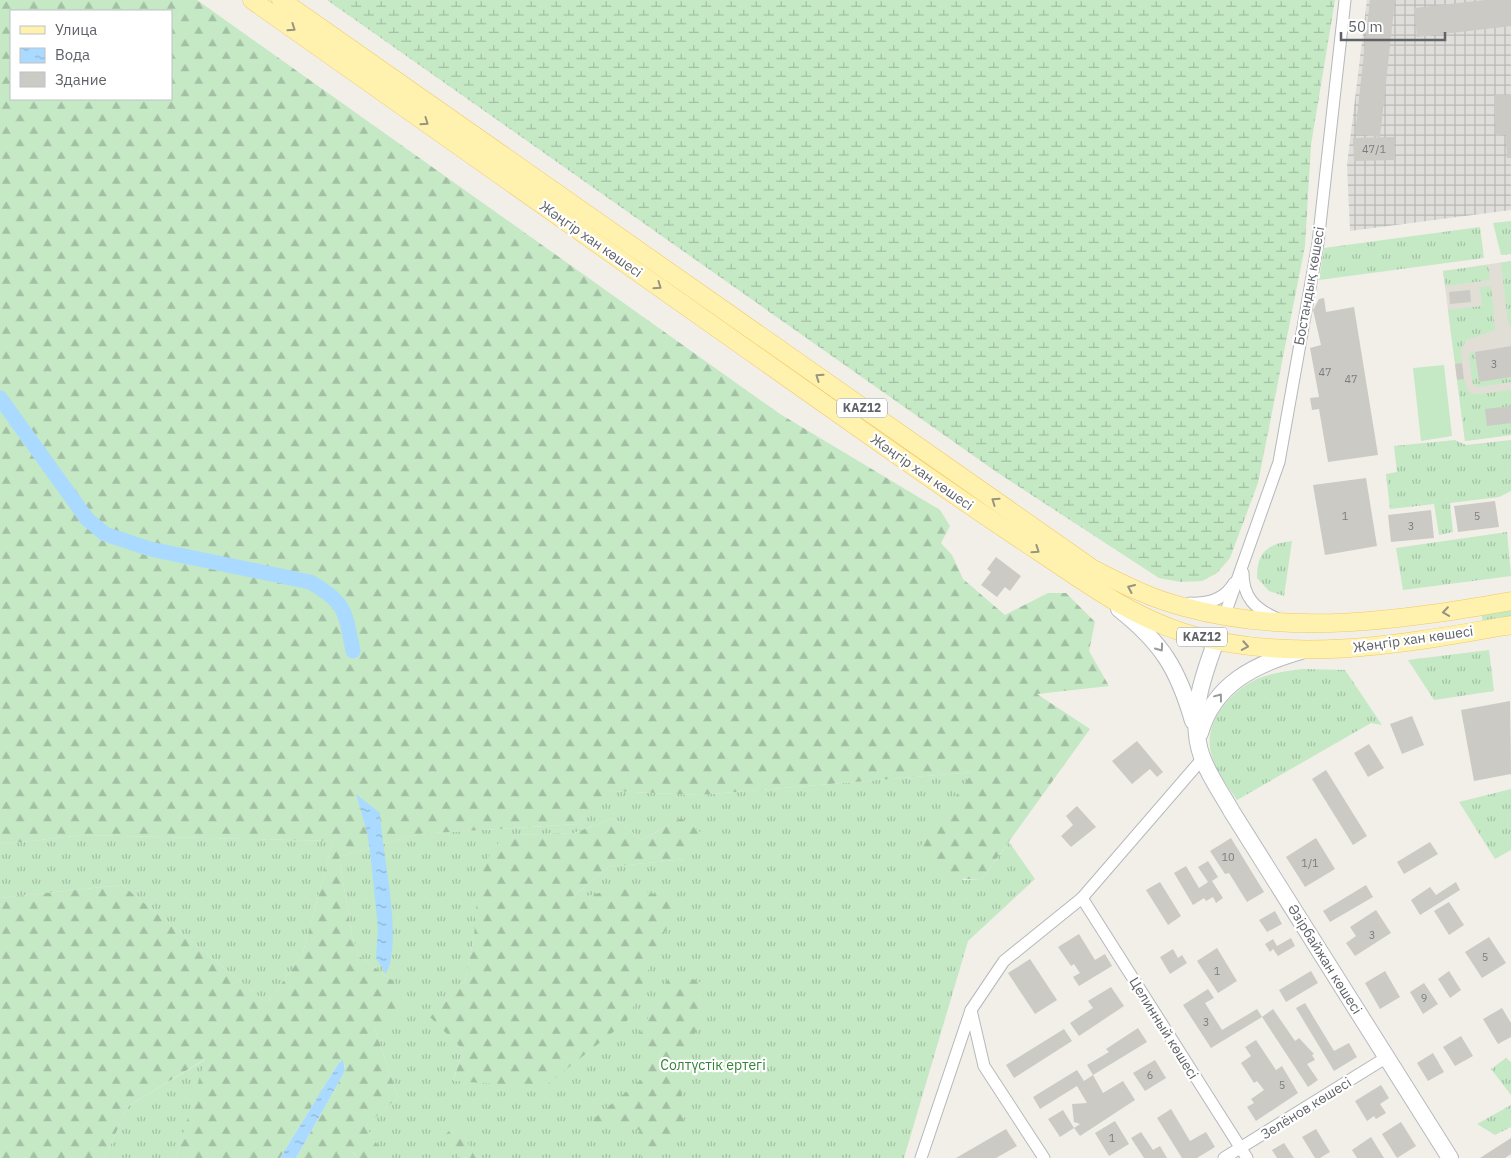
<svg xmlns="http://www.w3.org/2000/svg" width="1511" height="1158" font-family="'IBM Plex Sans',sans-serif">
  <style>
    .industrial { fill: url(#industrial-grid) }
    .education { fill: #e1ded6 }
    .grass { fill: url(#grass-tufts); fill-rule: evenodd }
    .forest { fill: url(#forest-firs); fill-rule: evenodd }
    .wetland { fill: url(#wetland-marsh) }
    .pitch { fill: #c5e8c5 }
    .water { fill: url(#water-ripples) }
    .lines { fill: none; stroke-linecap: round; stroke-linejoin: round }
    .canal { stroke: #aadaff; stroke-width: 15 }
    .building { fill: #cccac5 }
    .street-casing { stroke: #b5b8bc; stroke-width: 13 }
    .secondary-casing { stroke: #b6babf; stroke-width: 18 }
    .primary-casing { stroke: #f2c960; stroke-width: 19 }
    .street { stroke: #fff; stroke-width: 11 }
    .secondary { stroke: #fff; stroke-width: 16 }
    .primary { stroke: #fff2af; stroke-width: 18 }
    .oneway { stroke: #979581 }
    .oneway2 { stroke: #979a9d }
    .labels { text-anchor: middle; stroke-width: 4.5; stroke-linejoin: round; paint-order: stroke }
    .number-label { font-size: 11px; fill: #7a7d7f }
    .shield { fill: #fff; stroke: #8f9295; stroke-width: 1 }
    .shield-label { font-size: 12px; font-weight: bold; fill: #5f6368 }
    .street-label { font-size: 14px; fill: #5f6368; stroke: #fff }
    .park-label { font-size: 14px; fill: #348238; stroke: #fff }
  </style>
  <defs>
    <pattern id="industrial-grid" width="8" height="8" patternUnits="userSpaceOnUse" patternTransform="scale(1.25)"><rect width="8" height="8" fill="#e0deda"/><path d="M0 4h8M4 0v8" fill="none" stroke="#b9b8b5"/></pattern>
    <pattern id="grass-tufts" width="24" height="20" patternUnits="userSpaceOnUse" patternTransform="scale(1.25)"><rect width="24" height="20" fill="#c5e8c5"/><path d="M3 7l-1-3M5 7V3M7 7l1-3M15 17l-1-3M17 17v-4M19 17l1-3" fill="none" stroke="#a3c0a4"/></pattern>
    <pattern id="forest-firs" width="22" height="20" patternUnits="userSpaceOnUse" patternTransform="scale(1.25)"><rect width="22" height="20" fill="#c5e8c5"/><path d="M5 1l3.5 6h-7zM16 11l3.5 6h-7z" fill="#a3c0a4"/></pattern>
    <pattern id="wetland-marsh" width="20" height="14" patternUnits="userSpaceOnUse" patternTransform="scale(1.25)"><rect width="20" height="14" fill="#c5e8c5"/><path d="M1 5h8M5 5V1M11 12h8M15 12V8" fill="none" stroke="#a3c0a4"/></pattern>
    <pattern id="water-ripples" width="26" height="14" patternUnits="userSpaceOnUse" patternTransform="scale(1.25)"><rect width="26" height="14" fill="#aadaff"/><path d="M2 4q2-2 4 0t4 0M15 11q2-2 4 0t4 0" fill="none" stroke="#8eb4d2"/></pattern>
  </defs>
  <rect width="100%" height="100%" fill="#f1efe8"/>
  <!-- industrial -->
  <path class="industrial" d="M1367 0H1511V210L1350 231 1347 165Z"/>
  <!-- education -->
  <path class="education" d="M1511 261V435L1465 441 1443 271Z"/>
  <!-- grass -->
  <g class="grass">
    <path d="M1511 221V254L1501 255 1493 223Z"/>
    <path d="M1480 227 1484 258 1319 280 1324 248Z"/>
    <path d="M1511 261V328L1508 322 1501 263Z"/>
    <path d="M1488 265 1490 280 1445 286 1443 271Z"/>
    <path d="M1491 286 1495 330 1466 340 1461 350 1462 363 1455 364 1448 310 1482 306 1480 287Z"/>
    <path d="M1475 352 1479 382 1511 377V382L1479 387 1473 384 1469 358 1470 353Z"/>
    <path d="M1464 379 1467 390 1473 394H1480L1511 390V435L1465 441 1457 380Z"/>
    <path d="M1455 440 1466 445 1511 440V491L1499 497 1450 503 1453 532 1439 535 1434 504 1390 509 1386 474 1397 472 1394 446Z"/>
    <path d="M1507 532 1511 576 1403 590 1396 548Z"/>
    <path d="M1292 541 1284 596 1269 591 1257 578C1257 552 1267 544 1292 541Z"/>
    <path d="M1511 609V617L1483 621 1481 614Z"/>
    <path d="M1489 650 1494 691 1434 700 1408 660Z"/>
    <path d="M1303 669 1345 670 1382 725 1371 723 1237 800C1227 785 1215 770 1211 753 1203 722 1231 691 1257 679 1271 673 1287 671 1303 669Z"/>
    <path d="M973 772 963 880 982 879 1009 842 1035 879 968 941 904 1158H348L353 1152 356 1156 366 1126 398 1097 374 1027 392 980 359 956 352 936 339 857 418 834 577 824 610 791 699 795ZM614 818 642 840 681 818 686 859 608 867 567 902 453 1080 463 1050 431 1017 465 981 474 937 504 835 574 833Z"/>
    <path d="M1511 789V850L1495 859 1459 802Z"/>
    <path d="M83 835 333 841 302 956 267 1003 122 885 0 898V842L4 844Z"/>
    <path d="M1506 1058 1511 1062V1095L1491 1069Z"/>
    <path d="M206 1059 176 1158H105L127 1107Z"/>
    <path d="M1511 1105V1127L1495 1135 1477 1124Z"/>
  </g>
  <!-- forest -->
  <g class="forest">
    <path d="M0 0H197L780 414 940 510 950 526 941 543 952 555 963 579 1005 615 1048 593H1066L1095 622 1089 651 1109 686 1037 694 1090 729 982 879C947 880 940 873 919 848L973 772 699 795 611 791 577 824 418 834 339 857 352 936 359 956 392 980 408 1010 374 1027 398 1097 366 1126 385 1158H359L353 1152 349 1158H296L345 1071 344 1063 338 1064 280 1158H176L205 1059 127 1107 105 1158H0V898L122 885 267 1003 302 956 333 841 83 835 4 844 0 842ZM11 11H171V99H11Z"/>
    <path d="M614 818 642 840 681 818 703 834 686 859 608 867 568 901 618 888 679 898 627 1021 544 1087 453 1081 463 1050 430 1017 465 981 474 937 479 871 504 835 574 833Z"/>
    <path d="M673 970 704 984 702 1019 678 1068 685 1126 644 1158H641L640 1130 591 1121 648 1074 637 1039Z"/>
    <path d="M457 1123 475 1157 476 1158H460L445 1135Z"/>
  </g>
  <!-- wetland -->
  <path class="wetland" d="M327 0H1335L1311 145 1305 246 1258 483 1230 558 1217 573 1202 581 1181 582 1159 578 998 473Z"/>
  <!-- pitch -->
  <path class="pitch" d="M1444 365 1452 436 1421 441 1413 368Z"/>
  <!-- water -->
  <g class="water">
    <path d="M356 794 380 813C382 855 404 941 386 974L376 958 378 928 370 851 367 832Z"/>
    <path d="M343 1060 345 1071 296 1158H280L338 1064Z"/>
  </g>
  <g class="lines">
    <!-- canal -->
    <path class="canal" d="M0 398 87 519 105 534 150 549 310 582C347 603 345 612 353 651"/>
  </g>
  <!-- building -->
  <g class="building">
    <path d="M1370 0H1395L1380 137 1355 134Z"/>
    <path d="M1485 0H1511V26L1417 37 1414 8Z"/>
    <path d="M1494 95H1511V158H1507L1506 135 1496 136Z"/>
    <path d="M1394 137 1395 160 1354 161 1353 138Z"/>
    <path d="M1470 290 1471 302 1450 304 1449 292Z"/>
    <path d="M1324 298 1326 312 1354 307 1378 455 1328 462 1319 409 1312 410 1310 398 1319 397 1310 348 1321 345 1313 310 1319 299Z"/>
    <path d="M1511 346V377L1479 382 1475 352Z"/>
    <path d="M1462 363 1464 379 1457 380 1455 364Z"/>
    <path d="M1511 406V423L1487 426 1485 409Z"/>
    <path d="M1366 478 1377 546 1325 555 1313 485Z"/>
    <path d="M1495 501 1499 527 1458 532 1454 506Z"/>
    <path d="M1431 510 1434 538 1391 542 1388 515Z"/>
    <path d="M996 557 1021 576 1010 591 1005 587 997 597 981 585 991 572 987 569Z"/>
    <path d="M1510 701 1511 774 1474 781 1461 710Z"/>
    <path d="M1412 716 1424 745 1402 754 1390 724Z"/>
    <path d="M1137 741 1163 772 1157 777 1150 769 1132 784 1112 761Z"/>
    <path d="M1369 744 1384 768 1368 777 1354 753Z"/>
    <path d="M1326 770 1367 836 1353 845 1312 779Z"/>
    <path d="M1077 806 1096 827 1071 847 1061 836 1073 825 1066 816Z"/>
    <path d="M1231 838 1264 892 1247 902 1229 873 1225 874 1210 851Z"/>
    <path d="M1316 838 1335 869 1305 887 1286 857Z"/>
    <path d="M1430 842 1438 854 1404 874 1397 862Z"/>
    <path d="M1208 861 1218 877 1212 881 1223 898 1216 903 1213 897 1206 901 1204 898 1193 905 1174 873 1186 866 1199 888 1208 882 1198 867Z"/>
    <path d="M1160 882 1181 916 1168 925 1146 890Z"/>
    <path d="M1456 882 1460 890 1420 915 1411 900 1430 887 1436 895Z"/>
    <path d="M1366 885 1373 897 1330 922 1323 911Z"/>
    <path d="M1449 902 1464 925 1449 935 1434 911Z"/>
    <path d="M1376 910 1391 933 1355 956 1346 943 1356 936 1350 927Z"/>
    <path d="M1275 911 1282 924 1267 932 1259 920Z"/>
    <path d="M1079 934 1095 960 1105 954 1112 966 1079 986 1073 977 1080 973 1074 964 1071 966 1058 947Z"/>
    <path d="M1489 937 1506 963 1482 978 1465 952Z"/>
    <path d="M1291 938 1295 946 1278 956 1273 949 1270 952 1265 944 1273 939 1277 946Z"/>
    <path d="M1217 948 1237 981 1218 993 1197 961Z"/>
    <path d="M1173 949 1178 958 1182 955 1187 963 1170 974 1160 957Z"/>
    <path d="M1030 959 1057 1000 1035 1014 1008 973Z"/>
    <path d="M1311 971 1318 983 1286 1002 1279 990Z"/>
    <path d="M1385 971 1400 997 1380 1009 1365 983Z"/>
    <path d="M1449 971 1461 990 1450 998 1438 979Z"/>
    <path d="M1424 983 1438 1004 1423 1014 1410 992Z"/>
    <path d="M1111 987 1124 1006 1079 1036 1070 1023 1093 1008 1088 1001Z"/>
    <path d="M1208 989 1214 998 1205 1003 1222 1030 1257 1009 1262 1017 1211 1048 1183 1005Z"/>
    <path d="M1305 1003 1334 1051 1349 1043 1357 1057 1334 1071 1296 1008Z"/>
    <path d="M1502 1008 1511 1023V1037L1498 1044 1483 1019Z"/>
    <path d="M1273 1009 1295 1041 1299 1038 1314 1054 1312 1055 1315 1060 1307 1064 1318 1080 1308 1087 1262 1017Z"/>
    <path d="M1138 1028 1147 1042 1093 1075 1087 1065 1109 1052 1106 1049Z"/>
    <path d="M1064 1029 1072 1041 1014 1078 1006 1065Z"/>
    <path d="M1461 1036 1473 1056 1455 1066 1443 1047Z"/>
    <path d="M1256 1040 1276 1070 1282 1066 1298 1093 1256 1121 1247 1107 1254 1103 1251 1099 1264 1090 1257 1081 1254 1083 1241 1063 1251 1056 1245 1047Z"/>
    <path d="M1433 1053 1444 1072 1428 1081 1417 1063Z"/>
    <path d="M1155 1060 1166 1078 1145 1091 1133 1073Z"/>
    <path d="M1077 1070 1084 1081 1093 1075 1103 1093 1123 1081 1135 1100 1080 1136 1074 1128 1060 1137 1048 1119 1063 1110 1074 1128 1080 1124 1074 1122 1072 1104 1087 1103 1077 1086 1040 1109 1033 1097Z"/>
    <path d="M1381 1085 1389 1098 1380 1104 1386 1113 1376 1119 1374 1116 1367 1121 1355 1101Z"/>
    <path d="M1171 1109 1190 1141 1206 1132 1215 1147 1197 1158H1182L1157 1118Z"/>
    <path d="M1115 1121 1129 1144 1109 1156 1095 1133Z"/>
    <path d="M1401 1122 1416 1146 1397 1158 1382 1134Z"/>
    <path d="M1006 1129 1017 1146 996 1158H956Z"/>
    <path d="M1316 1129 1330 1152 1320 1158H1315L1302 1137Z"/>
    <path d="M1141 1132 1153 1150 1160 1146 1167 1158H1144L1131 1138Z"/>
    <path d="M1371 1137 1384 1158H1357L1352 1150Z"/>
    <path d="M1511 1138V1154L1505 1158H1480Z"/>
    <path d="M1284 1143 1294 1158H1277L1272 1150Z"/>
  </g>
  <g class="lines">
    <defs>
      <g id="street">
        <path d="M1243 573C1243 597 1255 609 1276 618"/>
        <path d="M1190 603C1208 604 1225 599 1234 583"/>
        <path d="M1224 617 1279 462 1318 243 1345 0"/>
        <path d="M1082 898 1247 1158"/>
        <path d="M971 1010 984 1066 1044 1158"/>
        <path d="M921 1158 971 1010 1004 961 1082 898 1203 758"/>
        <path d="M1224 1158 1387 1057"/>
      </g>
      <g id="secondary">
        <path d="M1119 609C1162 643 1178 669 1193 721"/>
        <path d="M1216 641C1202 678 1188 718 1202 757 1209 776 1222 794 1232 812L1450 1158"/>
        <path d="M1200 733C1214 684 1255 664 1301 651"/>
      </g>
      <g id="primary">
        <path d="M252 0C456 144 660 287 863 431 921 472 979 512 1038 551 1085 582 1130 616 1185 633 1293 665 1403 644 1511 625"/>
        <path d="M281 0 1093 569C1122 584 1152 599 1184 607 1293 637 1402 620 1511 601"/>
      </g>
    </defs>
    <!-- street casing -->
    <use href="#street" class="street-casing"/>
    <!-- secondary casing -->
    <use href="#secondary" class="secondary-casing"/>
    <!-- primary casing -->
    <use href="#primary" class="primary-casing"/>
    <!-- street -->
    <use href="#street" class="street"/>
    <!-- secondary -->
    <use href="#secondary" class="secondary"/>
    <!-- primary -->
    <use href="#primary" class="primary"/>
  </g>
  <!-- one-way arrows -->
  <defs><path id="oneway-chevron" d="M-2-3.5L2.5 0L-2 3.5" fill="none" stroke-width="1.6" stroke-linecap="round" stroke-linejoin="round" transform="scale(1.25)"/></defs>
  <g class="oneway">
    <use href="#oneway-chevron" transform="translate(292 28) rotate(35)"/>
    <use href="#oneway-chevron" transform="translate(425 122) rotate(35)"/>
    <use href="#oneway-chevron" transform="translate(658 286) rotate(35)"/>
    <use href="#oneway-chevron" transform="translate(819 377) rotate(-145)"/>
    <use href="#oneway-chevron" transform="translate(995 501) rotate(-145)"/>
    <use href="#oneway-chevron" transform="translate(1036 550) rotate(34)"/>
    <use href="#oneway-chevron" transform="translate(1131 588) rotate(-156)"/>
    <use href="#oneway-chevron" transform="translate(1446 612) rotate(172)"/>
    <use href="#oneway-chevron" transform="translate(1245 646) rotate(10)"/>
  </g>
  <g class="oneway2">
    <use href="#oneway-chevron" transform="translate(1160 648) rotate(54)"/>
    <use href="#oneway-chevron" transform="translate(1219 697) rotate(-53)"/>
  </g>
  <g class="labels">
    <!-- number labels -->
    <g class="number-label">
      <text x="1374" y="153">47/1</text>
      <text x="1494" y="368">3</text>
      <text x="1325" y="376">47</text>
      <text x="1351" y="383">47</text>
      <text x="1345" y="520">1</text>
      <text x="1477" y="520">5</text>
      <text x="1411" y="530">3</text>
      <text x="1228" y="861">10</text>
      <text x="1310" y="867">1/1</text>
      <text x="1372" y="939">3</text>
      <text x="1485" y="961">5</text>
      <text x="1217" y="975">1</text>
      <text x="1424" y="1002">9</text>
      <text x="1206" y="1026">3</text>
      <text x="1150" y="1079">6</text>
      <text x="1282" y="1089">5</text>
      <text x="1112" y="1142">1</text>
    </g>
    <!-- shield labels -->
    <g class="shield">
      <rect x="837" y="398.5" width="50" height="19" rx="4"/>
      <rect x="1177" y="627.5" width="50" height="19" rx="4"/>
    </g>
    <g class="shield-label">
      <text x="862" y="412">KAZ12</text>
      <text x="1202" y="641">KAZ12</text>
    </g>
    <!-- street labels -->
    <g class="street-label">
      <text transform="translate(591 239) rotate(35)" y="5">Жәңгір хан көшесі</text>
      <text transform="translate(1309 286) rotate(-80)" y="5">Бостандық көшесі</text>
      <text transform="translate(922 472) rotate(35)" y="5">Жәңгір хан көшесі</text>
      <text transform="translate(1413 639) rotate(-8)" y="5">Жәңгір хан көшесі</text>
      <text transform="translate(1325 959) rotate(58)" y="5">Әзірбайжан көшесі</text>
      <text transform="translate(1164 1028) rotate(58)" y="5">Целинный көшесі</text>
      <text transform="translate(1306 1108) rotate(-32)" y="5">Зелёнов көшесі</text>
    </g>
    <!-- park labels -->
    <g class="park-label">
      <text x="713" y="1070">Солтүстік ертегі</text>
    </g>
  </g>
  <!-- legend -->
  <rect x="10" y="10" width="162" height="90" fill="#ffffff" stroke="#bfc1c3"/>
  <rect x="20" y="26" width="25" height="8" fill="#fff2af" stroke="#bfc1c3"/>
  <text x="55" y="35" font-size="15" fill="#5f6368">Улица</text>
  <rect x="20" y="48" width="25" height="15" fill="url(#water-ripples)" stroke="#bfc1c3"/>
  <text x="55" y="60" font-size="15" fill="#5f6368">Вода</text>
  <rect x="20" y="72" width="25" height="15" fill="#cccac5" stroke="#bfc1c3"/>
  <text x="55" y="85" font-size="15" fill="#5f6368">Здание</text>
  <!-- scale -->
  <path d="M1341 32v8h104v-8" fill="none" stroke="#5f6368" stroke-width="2.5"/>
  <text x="1348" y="32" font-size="15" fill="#5f6368" stroke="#ffffff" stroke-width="4" paint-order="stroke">50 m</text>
</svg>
